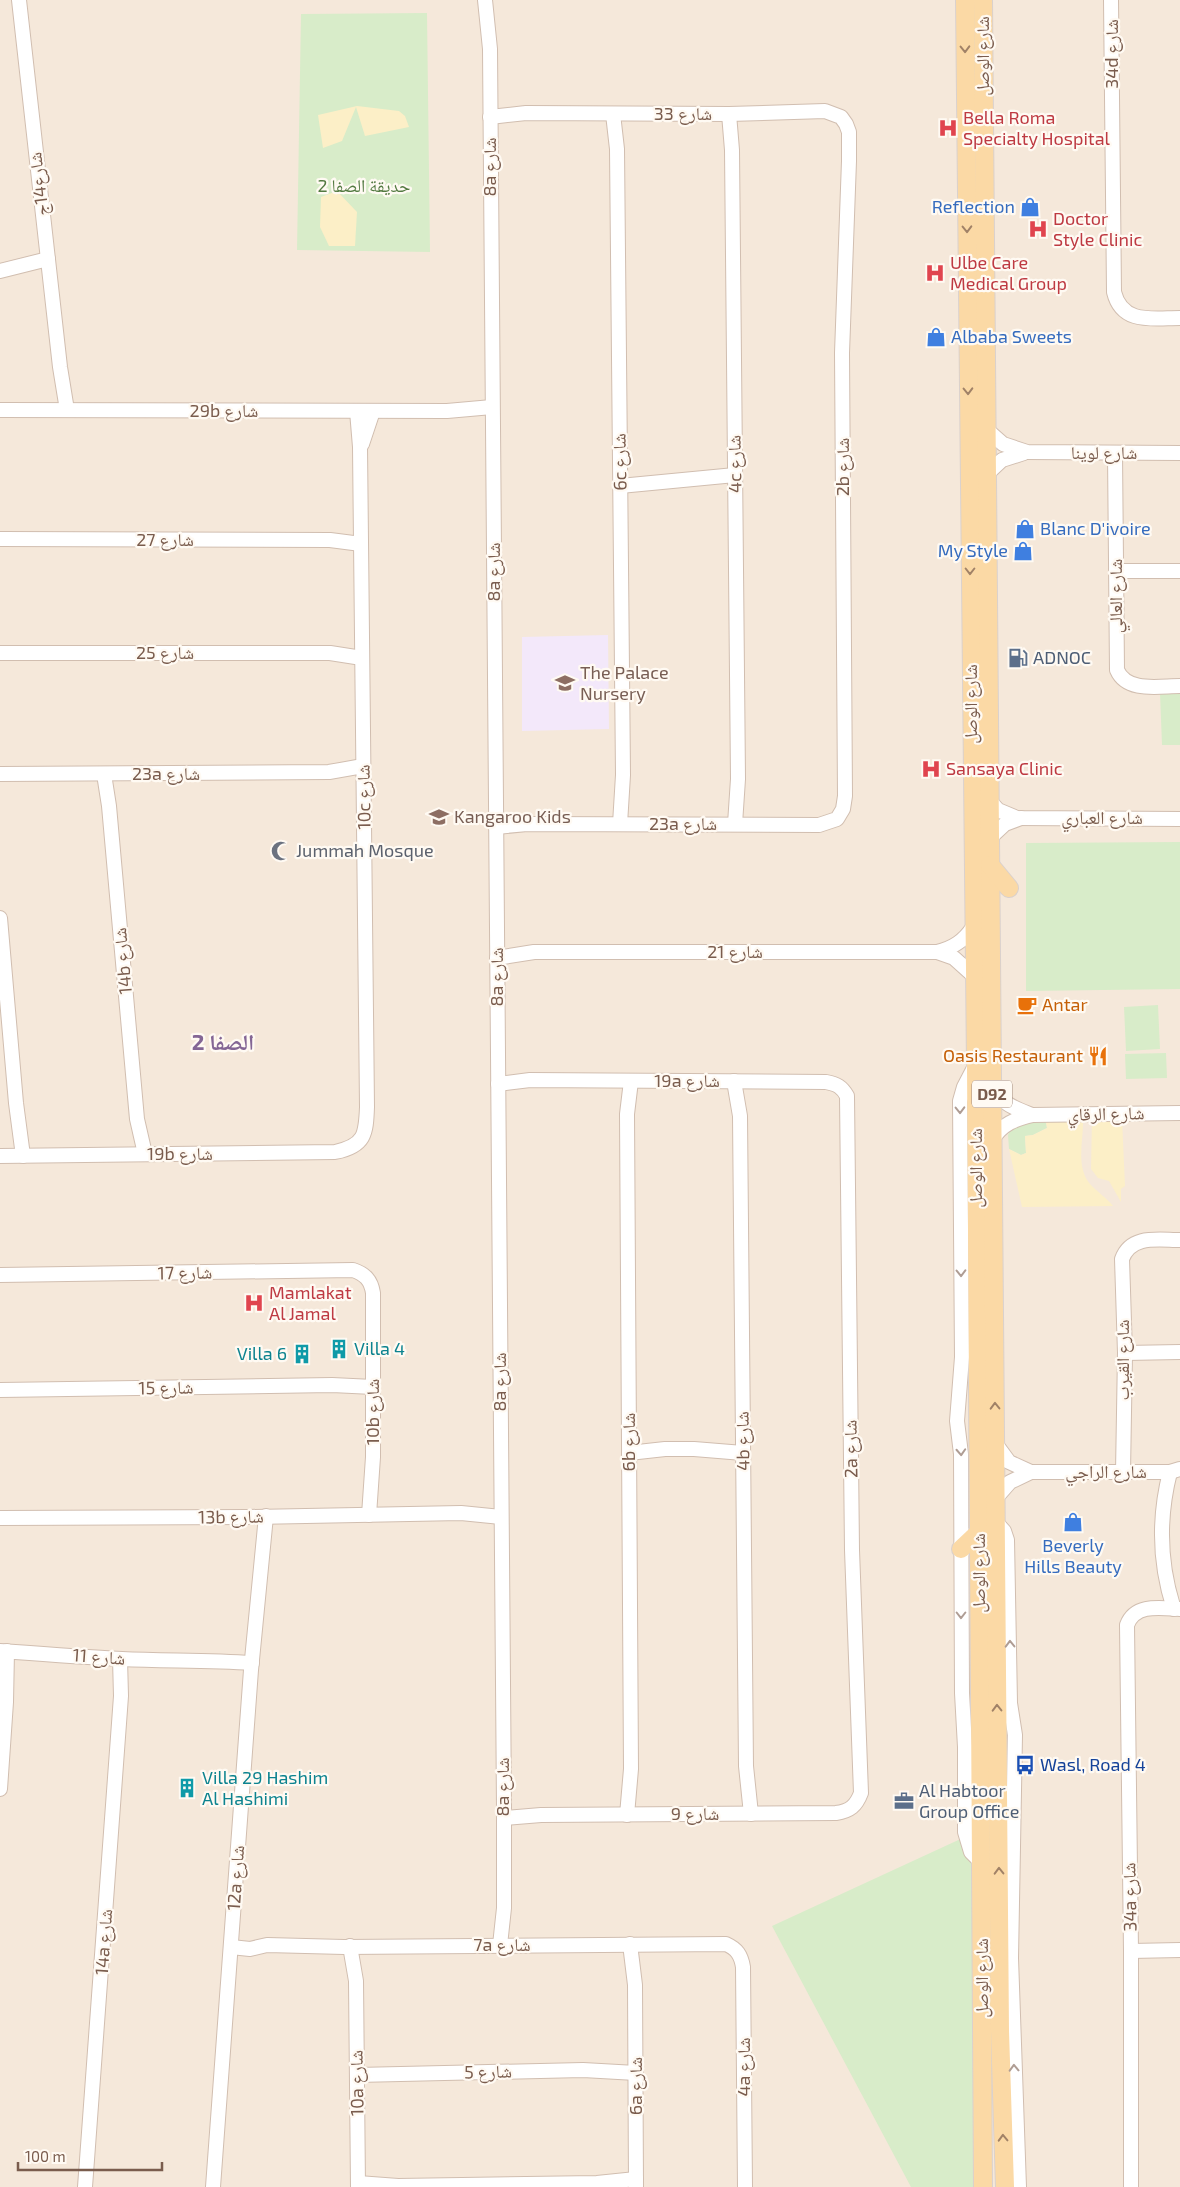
<svg xmlns="http://www.w3.org/2000/svg" width="1180" height="2187" font-family="'Exo 2','Noto Naskh Arabic',sans-serif">
  <style>
    .residential { fill: #f5e8da }
    .education { fill: #f3e8fa }
    .green { fill: #d8ecc9 }
    .sand { fill: #fcefc7 }
    .lines { fill: none; stroke-linecap: round; stroke-linejoin: round }
    .minor-casing { stroke: #d1beb0; stroke-width: 16 }
    .major-casing { stroke: #dad1cd; stroke-width: 20 }
    .minor { stroke: #fff; stroke-width: 14 }
    .major { stroke: #fbd9a5; stroke-width: 18 }
    .oneway { stroke: #a18267 }
    .oneway2 { stroke: #af9d94 }
    .labels { text-anchor: middle; stroke-width: 4.5; stroke-linejoin: round; paint-order: stroke }
    .shield { fill: #fffaf3; stroke: #a28b7f; stroke-width: 1 }
    .shield-label { font-size: 16px; font-weight: bold; fill: #7a5c4d }
    .street-label { font-size: 18px; fill: #7a5c4d; stroke: #fffaf3 }
    .health-label { font-size: 18px; fill: #be3a42; stroke: #fffaf3; text-anchor: start }
    .park-label { font-size: 18px; fill: #537a41; stroke: #fffaf3 }
    .shop-label { font-size: 18px; fill: #366cbe; stroke: #fffaf3; text-anchor: end }
    .service-label { font-size: 18px; fill: #4e5e75; stroke: #fffaf3; text-anchor: start }
    .education-label { font-size: 18px; fill: #785e54; stroke: #fffaf3; text-anchor: start }
    .worship-label { font-size: 18px; fill: #5b616d; stroke: #fffaf3; text-anchor: start }
    .food-label { font-size: 18px; fill: #c56008; stroke: #fffaf3; text-anchor: start }
    .culture-label { font-size: 18px; fill: #0d838f; stroke: #fffaf3; text-anchor: start }
    .transit-label { font-size: 18px; fill: #164399; stroke: #fffaf3; text-anchor: start }
    .district-label { font-size: 22px; font-weight: bold; fill: #846695; stroke: #fffaf3 }
  </style>
  <rect width="100%" height="100%" fill="#fdf6ec"/>
  <!-- residential -->
  <rect class="residential" x="0" y="0" width="1180" height="2187"/>
  <!-- education -->
  <path class="education" d="M608 635 609 729 522 731V637Z"/>
  <!-- green -->
  <g class="green">
    <path d="M427 13 430 252 297 250 301 14Z"/>
    <path d="M1160 693H1180V745H1162Z"/>
    <path d="M1180 842V989L1026 991V843Z"/>
    <path d="M1158 1005 1160 1049 1126 1051 1124 1007Z"/>
    <path d="M1166 1053 1167 1078 1126 1079 1125 1054Z"/>
    <path d="M1041 1117 1046 1122 1047 1128 1033 1135 1025 1136 1026 1153 1021 1155 1009 1149 1008 1135 1011 1129Z"/>
    <path d="M967 1836H973L975 2187H911L772 1926Z"/>
  </g>
  <!-- sand -->
  <g class="sand">
    <path d="M357 106 399 111 405 116 409 127 365 136 356 107 342 141 323 148 318 115Z"/>
    <path d="M337 191 357 212 355 246H329L320 227 321 197Z"/>
    <path d="M1041 1117 1083 1118C1084 1139 1075 1166 1090 1184 1097 1192 1106 1197 1113 1206L1022 1207 1009 1149 1021 1155 1026 1153 1025 1136 1033 1135 1047 1128 1046 1122Z"/>
    <path d="M1092 1119H1122L1125 1186 1121 1189V1202L1109 1181 1098 1178 1091 1169Z"/>
  </g>
  <g class="lines">
    <defs>
      <g id="minor">
        <path d="M19 0 60 367 67 410"/>
        <path d="M485 0 490 49 504 1808V1908L500 1945"/>
        <path d="M1111 0 1114 292C1122 325 1153 318 1180 318"/>
        <path d="M613 114 617 149 623 775 620 824"/>
        <path d="M729 114 732 150 738 779 735 824"/>
        <path d="M490 117 526 113 729 114 825 111 841 117 846 124 849 132V161L842 353 845 796 843 809 837 819 819 825 527 824 496 827"/>
        <path d="M0 271 48 259"/>
        <path d="M0 410 447 411 492 407"/>
        <path d="M986 429 1003 444 1027 452 1180 453"/>
        <path d="M362 444 373 411"/>
        <path d="M1115 453 1117 670C1127 693 1159 686 1180 686"/>
        <path d="M986 475 1002 460 1024 453"/>
        <path d="M620 486 735 475"/>
        <path d="M0 539 330 540 361 544"/>
        <path d="M1116 571H1180"/>
        <path d="M0 653H330L362 658"/>
        <path d="M0 774 329 772 363 766"/>
        <path d="M104 774 109 806 137 1119 145 1154"/>
        <path d="M989 800 998 810 1017 818 1180 819"/>
        <path d="M990 838 1005 824 1021 818"/>
        <path d="M0 918 16 1103 23 1156"/>
        <path d="M937 952 954 958 974 976"/>
        <path d="M497 958 534 952H937C953 948 964 941 973 927"/>
        <path d="M975 1066 964 1087 960 1101 962 1357 957 1421 961 1454 962 1693 965 1747V1832L971 1852 981 1862"/>
        <path d="M734 1081 740 1116 746 1766 751 1814"/>
        <path d="M498 1084 530 1080 826 1082C837 1084 842 1087 847 1096L852 1550 861 1793C856 1806 850 1811 836 1813L541 1815 504 1818"/>
        <path d="M992 1085C1001 1104 1014 1108 1032 1115"/>
        <path d="M992 1140C1002 1124 1015 1119 1033 1115L1180 1113"/>
        <path d="M0 1156 335 1152C365 1146 366 1134 367 1107L360 447 357 411"/>
        <path d="M0 1275 353 1270C365 1274 371 1280 373 1293V1457L369 1515"/>
        <path d="M1125 1353 1180 1352"/>
        <path d="M0 1390 332 1385 373 1387"/>
        <path d="M995 1443 1009 1462 1031 1472H1170L1180 1469"/>
        <path d="M629 1453 665 1449H694L743 1453"/>
        <path d="M1123 1472 1125 1353 1122 1259C1131 1234 1159 1240 1180 1240"/>
        <path d="M1170 1472C1158 1519 1159 1563 1174 1609"/>
        <path d="M995 1499 1010 1482 1031 1472"/>
        <path d="M0 1518 249 1517 461 1513 501 1517"/>
        <path d="M995 1521 1004 1531 1007 1540 1010 1703 1015 1735 1011 1958 1019 2187"/>
        <path d="M0 1651C41 1654 81 1657 122 1659 165 1661 208 1660 252 1663"/>
        <path d="M0 1789 6 1702 7 1651"/>
        <path d="M627 1815 631 1769 627 1114 631 1081"/>
        <path d="M630 1944 635 1985 636 2186"/>
        <path d="M350 1946 356 1981 358 2187"/>
        <path d="M231 1947 250 1949 267 1945 344 1947 726 1944C737 1949 741 1955 743 1967L745 2187"/>
        <path d="M1131 1951 1180 1950"/>
        <path d="M357 2075 583 2070 636 2073"/>
        <path d="M358 2183 398 2186 597 2183 636 2179"/>
        <path d="M85 2187 121 1696 120 1659"/>
        <path d="M213 2187 251 1670 266 1516"/>
        <path d="M1131 2187V1951L1127 1625C1135 1603 1161 1608 1180 1609"/>
      </g>
      <g id="major">
        <path d="M965 0 976 1065 983 2187"/>
        <path d="M983 0 1000 2031 1005 2187"/>
        <path d="M990 865 1009 888"/>
        <path d="M961 1549 979 1532"/>
      </g>
    </defs>
    <!-- minor casing -->
    <use href="#minor" class="minor-casing"/>
    <!-- major casing -->
    <use href="#major" class="major-casing"/>
    <!-- minor -->
    <use href="#minor" class="minor"/>
    <!-- major -->
    <use href="#major" class="major"/>
  </g>
  <!-- one-way arrows -->
  <defs><path id="oneway-chevron" d="M-2-3.5L2.5 0L-2 3.5" fill="none" stroke-width="1.6" stroke-linecap="round" stroke-linejoin="round" transform="scale(1.25)"/></defs>
  <g class="oneway">
    <use href="#oneway-chevron" transform="translate(965 49) rotate(89)"/>
    <use href="#oneway-chevron" transform="translate(967 229) rotate(89)"/>
    <use href="#oneway-chevron" transform="translate(968 391) rotate(89)"/>
    <use href="#oneway-chevron" transform="translate(970 571) rotate(90)"/>
    <use href="#oneway-chevron" transform="translate(995 1406) rotate(-91)"/>
    <use href="#oneway-chevron" transform="translate(997 1708) rotate(-91)"/>
    <use href="#oneway-chevron" transform="translate(999 1871) rotate(-91)"/>
    <use href="#oneway-chevron" transform="translate(1003 2138) rotate(-92)"/>
  </g>
  <g class="oneway2">
    <use href="#oneway-chevron" transform="translate(960 1110) rotate(89)"/>
    <use href="#oneway-chevron" transform="translate(961 1273) rotate(89)"/>
    <use href="#oneway-chevron" transform="translate(961 1452) rotate(87)"/>
    <use href="#oneway-chevron" transform="translate(961 1615) rotate(90)"/>
    <use href="#oneway-chevron" transform="translate(1010 1644) rotate(-91)"/>
    <use href="#oneway-chevron" transform="translate(1014 2068) rotate(-92)"/>
  </g>
  <!-- icons -->
  <defs>
    <symbol id="hospital-bare" viewBox="-9 -9 18 18"><path d="M-5-5h3v3.5h4V-5h3V5h-3V1.5h-4V5h-3Z" fill="#e0444e" stroke="#fffaf3" stroke-width="2.5" paint-order="stroke"/></symbol>
    <symbol id="shop-bare" viewBox="-9 -9 18 18"><path d="M-5-2.5h2.3a2.7 3.5 0 0 1 5.4 0H5L5.5 6h-11ZM-1.5-2.5h3a1.5 2.3 0 0 0-3 0Z" fill="#3f7fe0" stroke="#fffaf3" stroke-width="2.5" paint-order="stroke"/></symbol>
    <symbol id="fuel-bare" viewBox="-9 -9 18 18"><path d="M-5.5-6h7V0h2V4h1.3V-2.5L3-4.5l.8-.8L6-3V5H2.5V1h-1V6h-7ZM-4.2-4.7v3.2H.2V-4.7Z" fill="#5c6f8a" stroke="#fffaf3" stroke-width="2.5" paint-order="stroke"/></symbol>
    <symbol id="school-bare" viewBox="-9 -9 18 18"><path d="M0-5L7-2L0 1L-7-2ZM-4 1L0 2.5L4 1V4Q0 6-4 4Z" fill="#8d6e63" stroke="#fffaf3" stroke-width="2.5" paint-order="stroke"/></symbol>
    <symbol id="mosque-bare" viewBox="-9 -9 18 18"><path d="M3.5-4.9A6 6 0 1 0 3.5 4.9A5 5 0 1 1 3.5-4.9Z" fill="#6b7280" stroke="#fffaf3" stroke-width="2.5" paint-order="stroke"/></symbol>
    <symbol id="cafe-bare" viewBox="-9 -9 18 18"><path d="M-5.5-4.5H6V0H3Q3 3.5 0 3.5H-2.5Q-5.5 3.5-5.5 0ZM3-3.2v2h1.7v-2ZM-6 4.5H4V6H-6Z" fill="#e8710a" stroke="#fffaf3" stroke-width="2.5" paint-order="stroke"/></symbol>
    <symbol id="restaurant-bare" viewBox="-9 -9 18 18"><path d="M-5-6h1v4h1v-4h1v4h1v-4h1v5L-1.5 .5V6h-2V.5L-5-1ZM5-6V6H3V1.5H1.5Q1.5-4 5-6Z" fill="#e8710a" stroke="#fffaf3" stroke-width="2.5" paint-order="stroke"/></symbol>
    <symbol id="building-bare" viewBox="-9 -9 18 18"><path d="M-4-6H4V6H1V3H-1V6H-4ZM-2.5-4.3h1.7v1.8h-1.7ZM.8-4.3h1.7v1.8H.8ZM-2.5-1h1.7V.8h-1.7ZM.8-1h1.7V.8H.8Z" fill="#0f9aa8" stroke="#fffaf3" stroke-width="2.5" paint-order="stroke"/></symbol>
    <symbol id="bus-bare" viewBox="-9 -9 18 18"><path d="M-5-6H5V4H4V6H2V4H-2V6H-4V4H-5ZM-3.5-4V0h7V-4ZM-3.5 1.2v1.5H-2V1.2ZM2 1.2v1.5H3.5V1.2Z" fill="#1a4fb4" stroke="#fffaf3" stroke-width="2.5" paint-order="stroke"/></symbol>
    <symbol id="office-bare" viewBox="-9 -9 18 18"><path d="M-6-3h4V-5.5h4V-3h4V5H-6ZM-1-4.5V-3h2v-1.5ZM-6 0V1H6V0Z" fill="#5c6f8a" stroke="#fffaf3" stroke-width="2.5" paint-order="stroke"/></symbol>
  </defs>
  <g fill-rule="evenodd">
    <use href="#hospital-bare" x="934" y="114" width="28" height="28"/>
    <use href="#shop-bare" x="1016" y="193" width="28" height="28"/>
    <use href="#hospital-bare" x="1024" y="215" width="28" height="28"/>
    <use href="#hospital-bare" x="921" y="259" width="28" height="28"/>
    <use href="#shop-bare" x="922" y="323" width="28" height="28"/>
    <use href="#shop-bare" x="1011" y="515" width="28" height="28"/>
    <use href="#shop-bare" x="1009" y="537" width="28" height="28"/>
    <use href="#fuel-bare" x="1004" y="644" width="28" height="28"/>
    <use href="#school-bare" x="551" y="669" width="28" height="28"/>
    <use href="#hospital-bare" x="917" y="755" width="28" height="28"/>
    <use href="#school-bare" x="425" y="803" width="28" height="28"/>
    <use href="#mosque-bare" x="267" y="837" width="28" height="28"/>
    <use href="#cafe-bare" x="1013" y="991" width="28" height="28"/>
    <use href="#restaurant-bare" x="1084" y="1042" width="28" height="28"/>
    <use href="#hospital-bare" x="240" y="1289" width="28" height="28"/>
    <use href="#building-bare" x="325" y="1335" width="28" height="28"/>
    <use href="#building-bare" x="288" y="1340" width="28" height="28"/>
    <use href="#shop-bare" x="1059" y="1508" width="28" height="28"/>
    <use href="#bus-bare" x="1011" y="1751" width="28" height="28"/>
    <use href="#building-bare" x="173" y="1774" width="28" height="28"/>
    <use href="#office-bare" x="890" y="1787" width="28" height="28"/>
  </g>
  <g class="labels">
    <!-- shield labels -->
    <rect class="shield" x="972" y="1080.5" width="40" height="27" rx="4"/>
    <g class="shield-label">
      <text x="992" y="1100">D92</text>
    </g>
    <!-- street labels -->
    <g class="street-label">
      <text transform="translate(1112 54) rotate(-90)" y="6">34d شارع</text>
      <text transform="translate(983 56) rotate(-90)" y="6">شارع الوصل</text>
      <text x="683" y="120">شارع 33</text>
      <text transform="translate(490 167) rotate(-90)" y="6">8a شارع</text>
      <text transform="translate(39 184) rotate(-97)" y="6">شارع14ج</text>
      <text x="224" y="417">29b شارع</text>
      <text x="1104" y="459">شارع لوينا</text>
      <text transform="translate(620 462) rotate(-91)" y="6">6c شارع</text>
      <text transform="translate(735 464) rotate(-91)" y="6">4c شارع</text>
      <text transform="translate(843 467) rotate(-90)" y="6">2b شارع</text>
      <text x="165" y="546">شارع 27</text>
      <text transform="translate(494 572) rotate(-90)" y="6">8a شارع</text>
      <text transform="translate(1116 596) rotate(-90)" y="6">شارع العالي</text>
      <text x="165" y="659">شارع 25</text>
      <text transform="translate(971 704) rotate(-90)" y="6">شارع الوصل</text>
      <text x="166" y="780">23a شارع</text>
      <text transform="translate(364 797) rotate(-91)" y="6">10c شارع</text>
      <text x="1102" y="824">شارع العباري</text>
      <text x="683" y="830">23a شارع</text>
      <text x="735" y="958">شارع 21</text>
      <text transform="translate(123 961) rotate(-95)" y="6">14b شارع</text>
      <text transform="translate(497 977) rotate(-90)" y="6">8a شارع</text>
      <text x="687" y="1087">19a شارع</text>
      <text transform="translate(1106 1114) rotate(-1)" y="6">شارع الرقاي</text>
      <text x="180" y="1160">19b شارع</text>
      <text transform="translate(976 1168) rotate(-90)" y="6">شارع الوصل</text>
      <text transform="translate(185 1273) rotate(-1)" y="6">شارع 17</text>
      <text transform="translate(1123 1360) rotate(-90)" y="6">شارع القيرب</text>
      <text transform="translate(500 1382) rotate(-90)" y="6">8a شارع</text>
      <text transform="translate(166 1388) rotate(-1)" y="6">شارع 15</text>
      <text transform="translate(373 1412) rotate(-90)" y="6">10b شارع</text>
      <text transform="translate(743 1441) rotate(-91)" y="6">4b شارع</text>
      <text transform="translate(629 1442) rotate(-90)" y="6">6b شارع</text>
      <text transform="translate(851 1449) rotate(-91)" y="6">2a شارع</text>
      <text x="1106" y="1478">شارع الراجي</text>
      <text transform="translate(231 1517) rotate(-1)" y="6">13b شارع</text>
      <text transform="translate(979 1573) rotate(-90)" y="6">شارع الوصل</text>
      <text transform="translate(99 1657) rotate(4)" y="6">شارع 11</text>
      <text transform="translate(503 1787) rotate(-90)" y="6">8a شارع</text>
      <text x="695" y="1820">شارع 9</text>
      <text transform="translate(236 1878) rotate(-86)" y="6">12a شارع</text>
      <text transform="translate(1130 1897) rotate(-91)" y="6">34a شارع</text>
      <text transform="translate(104 1942) rotate(-86)" y="6">14a شارع</text>
      <text x="502" y="1951">7a شارع</text>
      <text transform="translate(982 1978) rotate(-90)" y="6">شارع الوصل</text>
      <text transform="translate(744 2067) rotate(-90)" y="6">4a شارع</text>
      <text transform="translate(488 2072) rotate(-1)" y="6">شارع 5</text>
      <text transform="translate(357 2083) rotate(-91)" y="6">10a شارع</text>
      <text transform="translate(636 2086) rotate(-90)" y="6">6a شارع</text>
    </g>
    <!-- health labels -->
    <g class="health-label">
      <text x="963" y="124">Bella Roma<tspan x="963" dy="21">Specialty Hospital</tspan></text>
      <text x="1053" y="225">Doctor<tspan x="1053" dy="21">Style Clinic</tspan></text>
      <text x="950" y="269">Ulbe Care<tspan x="950" dy="21">Medical Group</tspan></text>
      <text x="946" y="775">Sansaya Clinic</text>
      <text x="269" y="1299">Mamlakat<tspan x="269" dy="21">Al Jamal</tspan></text>
    </g>
    <!-- park labels -->
    <g class="park-label">
      <text x="364" y="192">حديقة الصفا 2</text>
    </g>
    <!-- shop labels -->
    <g class="shop-label">
      <text x="1015" y="213">Reflection</text>
      <text x="951" y="343" text-anchor="start">Albaba Sweets</text>
      <text x="1040" y="535" text-anchor="start">Blanc D'ivoire</text>
      <text x="1008" y="557">My Style</text>
      <text x="1073" y="1552" text-anchor="middle">Beverly<tspan x="1073" dy="21">Hills Beauty</tspan></text>
    </g>
    <!-- service labels -->
    <g class="service-label">
      <text x="1033" y="664">ADNOC</text>
      <text x="919" y="1797">Al Habtoor<tspan x="919" dy="21">Group Office</tspan></text>
    </g>
    <!-- education labels -->
    <g class="education-label">
      <text x="580" y="679">The Palace<tspan x="580" dy="21">Nursery</tspan></text>
      <text x="454" y="823">Kangaroo Kids</text>
    </g>
    <!-- worship labels -->
    <g class="worship-label">
      <text x="296" y="857">Jummah Mosque</text>
    </g>
    <!-- food labels -->
    <g class="food-label">
      <text x="1042" y="1011">Antar</text>
      <text x="1083" y="1062" text-anchor="end">Oasis Restaurant</text>
    </g>
    <!-- culture labels -->
    <g class="culture-label">
      <text x="354" y="1355">Villa 4</text>
      <text x="287" y="1360" text-anchor="end">Villa 6</text>
      <text x="202" y="1784">Villa 29 Hashim<tspan x="202" dy="21">Al Hashimi</tspan></text>
    </g>
    <!-- transit labels -->
    <g class="transit-label">
      <text x="1040" y="1771">Wasl, Road 4</text>
    </g>
    <!-- district labels -->
    <g class="district-label">
      <text x="223" y="1050">الصفا 2</text>
    </g>
  </g>
  <!-- scale -->
  <path d="M18 2162v8h144v-8" fill="none" stroke="#7a5c4d" stroke-width="2.5"/>
  <text x="25" y="2162" font-size="15" fill="#7a5c4d" stroke="#fffaf3" stroke-width="4" paint-order="stroke">100 m</text>
</svg>
